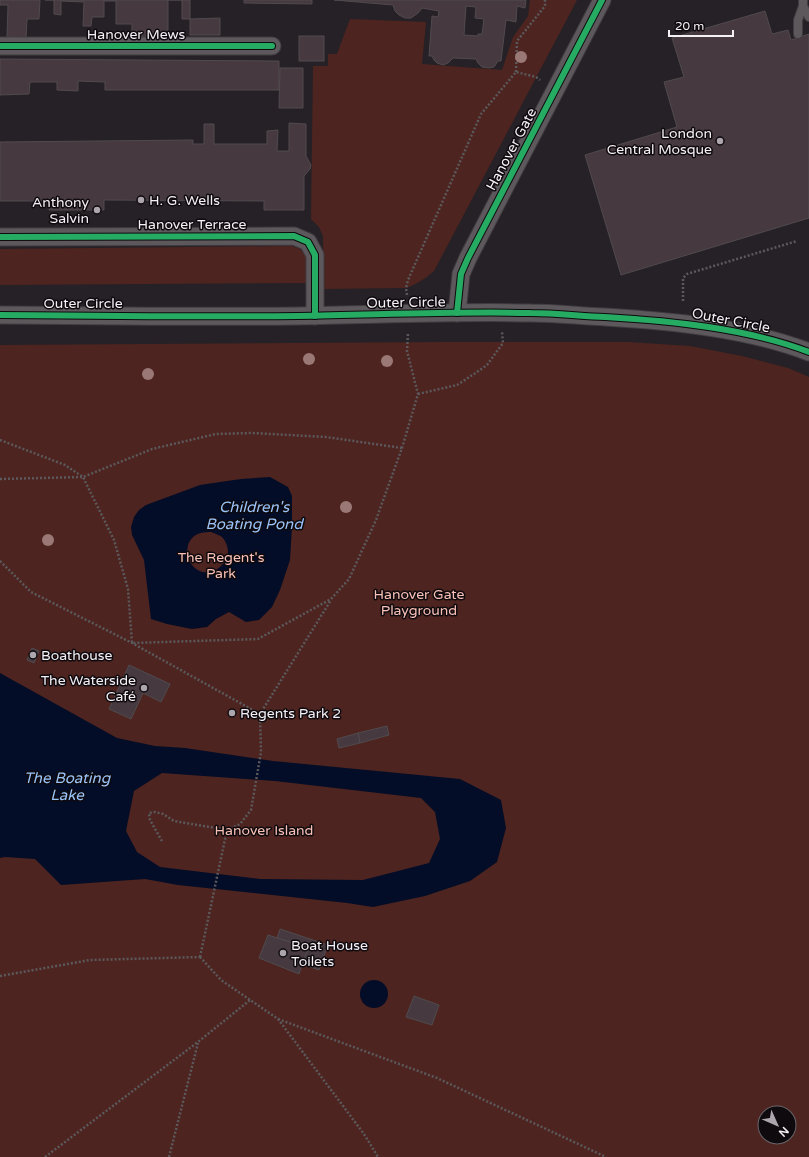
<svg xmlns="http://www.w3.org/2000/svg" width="809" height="1157" font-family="'Varela Round',sans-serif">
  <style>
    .green { fill: #4d241f; fill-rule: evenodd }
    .water { fill: #030d27; fill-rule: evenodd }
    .building { fill: #463a40; stroke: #504a4e; fill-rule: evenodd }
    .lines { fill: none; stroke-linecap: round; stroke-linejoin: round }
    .lane-casing { stroke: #413c41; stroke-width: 10 }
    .street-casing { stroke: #413c41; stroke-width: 19 }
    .path { stroke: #5c595c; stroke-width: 2.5; stroke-dasharray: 2 2; stroke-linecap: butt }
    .lane { stroke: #5c585c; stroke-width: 8 }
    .street { stroke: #5c585c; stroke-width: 17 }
    .cycleway-casing { stroke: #0e0a0e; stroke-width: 8 }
    .cycleway { stroke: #26ab63; stroke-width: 6 }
    .tree { fill: #9a7875 }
    .poi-dot { fill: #ada7ad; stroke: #0e0a0e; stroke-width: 1.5 }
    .labels { text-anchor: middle; stroke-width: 3; stroke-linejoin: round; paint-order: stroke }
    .street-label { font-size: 14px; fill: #f5eff6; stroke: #0e0a0e }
    .poi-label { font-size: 14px; fill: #f5eff6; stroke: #0e0a0e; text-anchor: start }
    .park-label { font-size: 14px; fill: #f8c0b6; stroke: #0e0a0e }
    .water-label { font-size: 15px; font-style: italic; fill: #99c3f9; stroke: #0e0a0e }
  </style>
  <rect width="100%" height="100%" fill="#262126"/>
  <!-- green -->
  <g class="green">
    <path d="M530 0H577L434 271C425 279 417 284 406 288L324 289 323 236 319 227 311 219 313 66H328V54H337L350 19 426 22 422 64 502 70 513 37 528 16Z"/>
    <path d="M292 246 300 249 307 256 308 283 0 285V249Z"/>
    <path d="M446 342H628L690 346 742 356 788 368 809 377V1157H0V345ZM765 1113H789V1137H765Z"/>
  </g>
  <!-- water -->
  <g class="water">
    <path d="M270 477 288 487 292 496V527L290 560 280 590 272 607 259 620 246 622 229 612 216 619 207 627 192 629 167 624 151 619 144 560 132 535 131 527 134 517 139 510 146 505 200 485 241 479ZM211 532C214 533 219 535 222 537 229 544 231 559 222 565 219 568 215 571 212 572 209 573 205 572 202 572 183 566 182 537 201 533 204 532 208 532 211 532Z"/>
    <path d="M0 673 117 738 155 746 185 748 273 761 460 779 501 800 506 828 497 862 470 881 425 896 373 907 347 903 178 885 145 879 61 885 35 859 5 857 0 858ZM162 773 275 781 421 798 435 812 440 839 429 863 363 880 260 879 160 867 137 852 126 831 134 791Z"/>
    <circle cx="374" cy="994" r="14"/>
  </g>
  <!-- building -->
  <g class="building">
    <path d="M0 0H40L39 19H27L26 38 7 37 8 5H0Z"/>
    <path d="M45 0H190V19H182V0H168V37H132V24H116V1H104V17H92L91 26H83L84 2 61 1V15L54 14V0Z"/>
    <path d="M244 0H312V4L244 3Z"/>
    <path d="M334 0H526L525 8 517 6 516 22 506 20 501 61H498L494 67 489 68 482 67 478 63 476 59 453 58 448 63 443 65 437 63 434 60 432 56H429L432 16 438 17 439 11 422 8 418 13 411 18H405L399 15 395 11 393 5ZM466 6 476 7 475 18 484 19 482 34H478V36L464 35Z"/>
    <path d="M765 11 772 34 788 30 791 40 809 34V218L621 275 585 155 677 127 664 82 684 77 672 38Z"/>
    <path d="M220 18V35H190V19Z"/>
    <rect x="299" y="36" width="25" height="25"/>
    <path d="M0 59 279 61V90H105V82L78 81V91L57 90V82H30L29 94 0 95Z"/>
    <path d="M280 68H303V108H279Z"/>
    <path d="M289 123 306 124V156L311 165 310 169 304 176V210H264V201L104 200V210H49V201H0V142L193 140V144H204V124H214V144H267V131L278 130 277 151H289Z"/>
    <path d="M32 648 39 651 34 663 27 660Z"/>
    <path d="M129 665 170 684 161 702 143 693 131 719 109 709Z"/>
    <path d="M387 726 389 735 360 743 358 733Z"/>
    <path d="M358 733 360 743 339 748 337 739Z"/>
    <path d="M280 929 328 945 319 970 302 964 308 948 277 938Z"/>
    <path d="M268 935 308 948 299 974 259 958Z"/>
    <path d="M414 996 439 1005 432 1025 406 1017Z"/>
  </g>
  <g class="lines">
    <defs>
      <g id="lane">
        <path d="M803 0V6L809 17"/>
        <path d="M798 34V20L803 6"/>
      </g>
      <g id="street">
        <path d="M0 46H272"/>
        <path d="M0 237 294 236 308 242 315 255V316"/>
        <path d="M457 313 461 274 468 258 602 0"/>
        <path d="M0 315C99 316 199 317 298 316 376 315 453 311 531 313 556 313 580 316 605 317 672 321 746 328 809 352"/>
      </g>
    </defs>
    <!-- lane casing -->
    <use href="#lane" class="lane-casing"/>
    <!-- street casing -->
    <use href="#street" class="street-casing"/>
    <!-- path -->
    <g class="path">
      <path d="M516 72 517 41 545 6V0"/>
      <path d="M407 295 406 288 408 280 481 114 516 72 536 77 540 80"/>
      <path d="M683 301V278L687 274 797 241"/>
      <path d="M418 394 457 385 474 374 487 365 503 343 502 332"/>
      <path d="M0 440 65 465 83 477 114 540 128 589 132 643 258 639 331 599 349 579 376 520 402 448 418 394 407 351 408 333"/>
      <path d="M0 479 83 477 152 449 216 434 252 433 326 437 402 448"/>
      <path d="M0 561 31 592 132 643 260 714"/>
      <path d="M162 841 150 820 149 813 155 812 163 814 174 821 227 830 240 824 251 810 261 752 260 714 331 600"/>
      <path d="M200 957 221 980 278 1019 364 1134 378 1157"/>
      <path d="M200 957 227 830"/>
      <path d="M0 976 90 960 200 957"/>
      <path d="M278 1019 437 1078 606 1157"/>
      <path d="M45 1157 198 1042 250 1000"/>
      <path d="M169 1157 198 1043"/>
    </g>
    <!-- lane -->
    <use href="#lane" class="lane"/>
    <!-- street -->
    <use href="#street" class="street"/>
    <defs>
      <g id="cycleway">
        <path d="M0 46H272"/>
        <path d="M0 237 294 236 308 242 315 255V316"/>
        <path d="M457 313 461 274 468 258 602 0"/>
        <path d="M0 315C99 316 199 317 298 316 376 315 453 311 531 313 556 313 580 316 605 317 672 321 746 328 809 352"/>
      </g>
    </defs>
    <!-- cycleway casing -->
    <use href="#cycleway" class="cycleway-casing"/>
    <!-- cycleway -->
    <use href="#cycleway" class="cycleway"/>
  </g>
  <!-- trees -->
  <g class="tree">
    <circle cx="521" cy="57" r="6"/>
    <circle cx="309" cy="359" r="6"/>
    <circle cx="387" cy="361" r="6"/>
    <circle cx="148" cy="374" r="6"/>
    <circle cx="346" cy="507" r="6"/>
    <circle cx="48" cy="540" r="6"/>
  </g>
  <!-- markers -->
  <g class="poi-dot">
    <circle cx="720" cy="141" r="4"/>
    <circle cx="141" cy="200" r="4"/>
    <circle cx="97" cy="210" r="4"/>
    <circle cx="33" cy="655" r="4"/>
    <circle cx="144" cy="688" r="4"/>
    <circle cx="232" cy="713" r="4"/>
    <circle cx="283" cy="953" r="4"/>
  </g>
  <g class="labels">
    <!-- street labels -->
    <g class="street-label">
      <text x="136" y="39">Hanover Mews</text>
      <text transform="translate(511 149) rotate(-62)" y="5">Hanover Gate</text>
      <text x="192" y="229">Hanover Terrace</text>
      <text transform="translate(406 302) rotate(-1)" y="5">Outer Circle</text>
      <text x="83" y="308">Outer Circle</text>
      <text transform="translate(731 320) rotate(11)" y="5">Outer Circle</text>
    </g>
    <!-- poi labels -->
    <g class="poi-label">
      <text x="712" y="138" text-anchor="end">London<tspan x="712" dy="16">Central Mosque</tspan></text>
      <text x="149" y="205">H. G. Wells</text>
      <text x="89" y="207" text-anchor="end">Anthony<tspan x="89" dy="16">Salvin</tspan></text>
      <text x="41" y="660">Boathouse</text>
      <text x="136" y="685" text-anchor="end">The Waterside<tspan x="136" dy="16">Café</tspan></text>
      <text x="240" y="718">Regents Park 2</text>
      <text x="291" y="950">Boat House<tspan x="291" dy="16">Toilets</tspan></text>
    </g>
    <!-- park labels -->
    <g class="park-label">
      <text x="221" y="562">The Regent's<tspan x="221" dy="16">Park</tspan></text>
      <text x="419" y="599">Hanover Gate<tspan x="419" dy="16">Playground</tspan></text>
      <text x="264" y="835">Hanover Island</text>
    </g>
    <!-- water labels -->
    <g class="water-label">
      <text x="254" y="512">Children's<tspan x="254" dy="17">Boating Pond</tspan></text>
      <text x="67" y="783">The Boating<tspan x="67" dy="17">Lake</tspan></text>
    </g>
  </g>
  <!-- north arrow -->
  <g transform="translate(777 1125) rotate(135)"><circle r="19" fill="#0e0a0e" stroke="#6a666b"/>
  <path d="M0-3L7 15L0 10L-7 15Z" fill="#ada7ad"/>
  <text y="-6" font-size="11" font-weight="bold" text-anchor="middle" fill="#f5eff6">N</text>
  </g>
  <!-- scale -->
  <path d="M669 30v6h64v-6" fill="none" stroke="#f5eff6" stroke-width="2"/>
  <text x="675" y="30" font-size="12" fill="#f5eff6" stroke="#0e0a0e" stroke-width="3" paint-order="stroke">20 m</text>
</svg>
